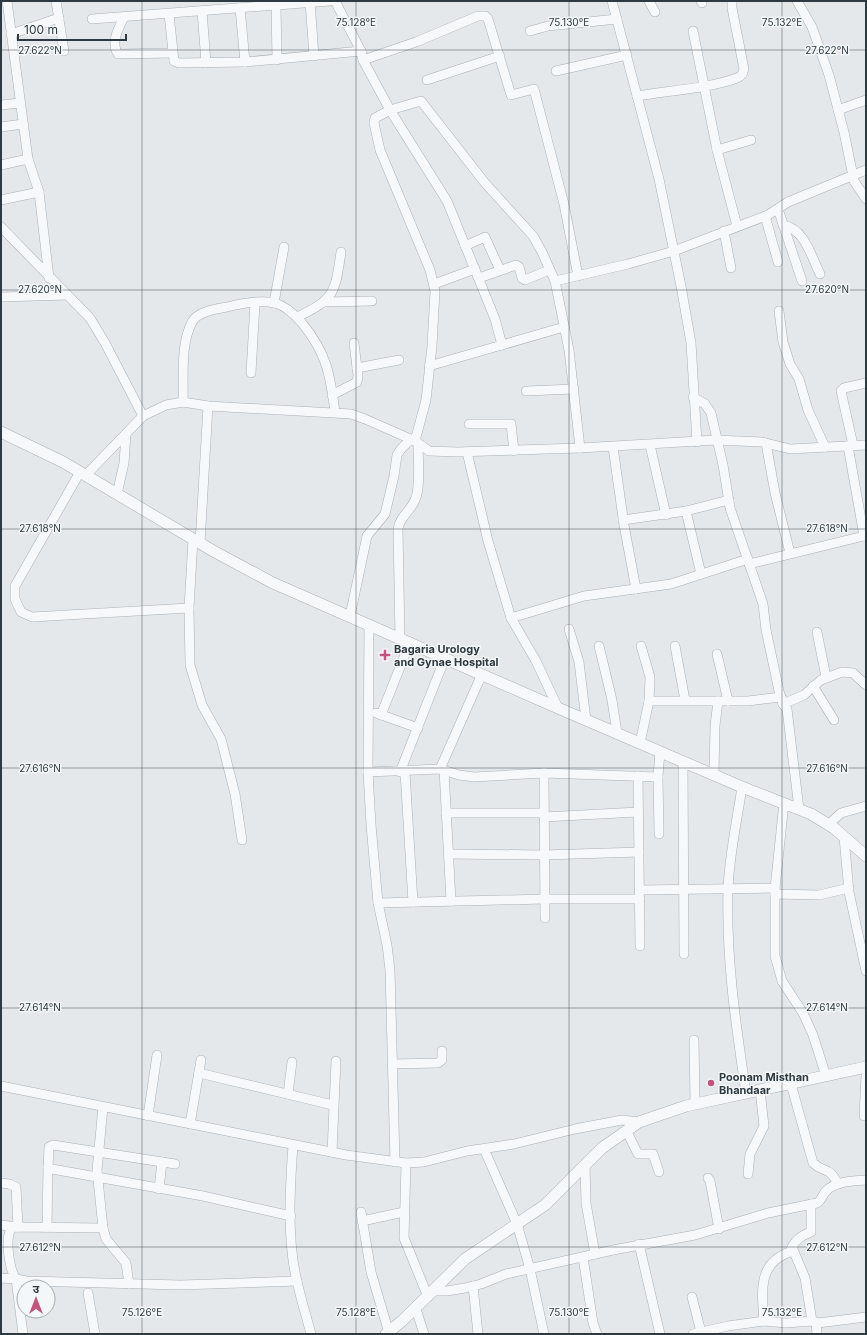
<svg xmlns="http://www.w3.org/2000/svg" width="867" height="1335" font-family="Inter,'Noto Sans Devanagari',sans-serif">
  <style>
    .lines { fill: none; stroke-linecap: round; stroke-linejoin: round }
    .minor-casing { stroke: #a9b0b5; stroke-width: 10 }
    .tertiary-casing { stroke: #a9b0b5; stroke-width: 12 }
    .minor { stroke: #f7f8f9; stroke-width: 9 }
    .tertiary { stroke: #f7f8f9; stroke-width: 11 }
    .ticks { fill: none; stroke: #2d3a42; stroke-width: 1; stroke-opacity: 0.45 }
    .poi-dot { fill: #c45580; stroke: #f4f7f8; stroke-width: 1.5 }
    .labels { text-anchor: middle; stroke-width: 3; stroke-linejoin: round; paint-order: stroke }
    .poi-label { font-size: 11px; font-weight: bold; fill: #2d3a42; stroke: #f4f7f8; text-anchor: start }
    .ticks-label { font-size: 10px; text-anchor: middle; fill: #2d3a42; stroke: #f4f7f8; stroke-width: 3; stroke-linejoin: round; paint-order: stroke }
  </style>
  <rect width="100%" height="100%" fill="#e4e8eb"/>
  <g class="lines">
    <defs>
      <g id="minor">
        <path d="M7 1 28 159 39 192 49 278"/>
        <path d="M56 1 64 51"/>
        <path d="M335 1 361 51"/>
        <path d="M612 1 659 179 681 286 691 343 697 442"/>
        <path d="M649 1 655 12"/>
        <path d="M701 1 702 3"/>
        <path d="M797 1 812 27 829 75 844 132 854 181 866 199"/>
        <path d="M310 2 314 56"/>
        <path d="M276 5 277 60"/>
        <path d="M240 8 245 62"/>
        <path d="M202 11 206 63"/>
        <path d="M169 14 174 61 179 63 245 62 361 51 363 60 390 110 421 101 485 183 533 236 542 252 555 281 569 350 580 448"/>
        <path d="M124 17C119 27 110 43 118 54L172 53"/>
        <path d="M92 19 330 1"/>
        <path d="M530 31 548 26 617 19"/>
        <path d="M693 31 717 150 737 226"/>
        <path d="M11 34 59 18"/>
        <path d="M363 60 416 42 478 16H485L488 19 511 95 534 89 564 204 578 276"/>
        <path d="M556 71 627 55"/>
        <path d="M427 80 500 56"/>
        <path d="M637 96C666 91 711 88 737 78 742 76 743 73 744 69L732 8V1"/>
        <path d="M1 105 20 103"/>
        <path d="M838 110 866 100"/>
        <path d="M1 127 23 124"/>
        <path d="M717 150 751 140"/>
        <path d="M1 165 28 159"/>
        <path d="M1 200 39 192"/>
        <path d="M778 209 802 281"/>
        <path d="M765 216 778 262"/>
        <path d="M783 225C805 229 811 256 820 274"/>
        <path d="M1 227 90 318 105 343 143 416"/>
        <path d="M724 231 731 268"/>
        <path d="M465 246 485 237 500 270"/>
        <path d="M479 278 516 265 519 267 522 278 525 280 549 270"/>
        <path d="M555 281 628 264 674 251 768 215 788 202 866 170"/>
        <path d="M434 284 475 269"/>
        <path d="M1 297 67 295"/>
        <path d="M325 302 372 301"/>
        <path d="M274 303 284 247"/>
        <path d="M779 311 783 342 790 364 799 379 808 410 825 447"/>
        <path d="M297 317C335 299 335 293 341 252"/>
        <path d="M429 366 564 327"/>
        <path d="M357 368 399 360"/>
        <path d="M251 373 255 303"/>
        <path d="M526 391 574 389"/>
        <path d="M332 395 357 382 358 376 354 343"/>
        <path d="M693 397 705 404 711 413 723 465 730 508 763 604 766 630 779 691 783 704 787 709 799 809"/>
        <path d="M335 412C330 374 327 354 302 323 295 315 286 306 275 303 261 300 242 303 227 307 217 309 198 311 192 322 180 345 184 377 183 402L208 406 351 414 365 419 415 441 429 451 458 452 580 448 716 440 762 442 790 449 866 445"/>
        <path d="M469 424H511L514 451"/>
        <path d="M415 441 426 400 432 346 435 291 430 270 380 150 374 123 375 118 390 110 447 201 495 319 502 345"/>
        <path d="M766 443 775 493 790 553"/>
        <path d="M650 445 666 515"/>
        <path d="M853 445 841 391 844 388 866 383"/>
        <path d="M848 446 864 536 866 535"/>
        <path d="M613 447 624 525 636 589"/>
        <path d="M467 452 488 541 511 618 536 661 558 708"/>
        <path d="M80 472 15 586V599L21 612 32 617 189 608"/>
        <path d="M86 475 143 416 166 405 183 402"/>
        <path d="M117 494 124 463 126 434"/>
        <path d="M623 520 686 511"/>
        <path d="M193 539 189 608 190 665 202 705 221 739 235 794 242 840"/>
        <path d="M200 543 208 406"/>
        <path d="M749 564 864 536"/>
        <path d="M701 574 686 511 729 500"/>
        <path d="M350 616 367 536 385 514 394 476 397 455 401 449 411 439"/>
        <path d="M511 618 584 596 671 584 748 559"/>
        <path d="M369 625 368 772 371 825 378 903 387 945 390 970 395 1162"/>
        <path d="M569 629 579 662 586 720"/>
        <path d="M817 632 826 677"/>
        <path d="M400 639 398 529C400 516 410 512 415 500 421 487 418 459 418 444"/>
        <path d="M599 646 612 700 617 733"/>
        <path d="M675 646 685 700"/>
        <path d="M717 654 728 701"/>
        <path d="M813 686 834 720"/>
        <path d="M649 701H748L781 697"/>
        <path d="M783 704 804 695 821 680 842 672 853 673 866 685"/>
        <path d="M376 713 418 728"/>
        <path d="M381 715 410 642"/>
        <path d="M640 743 649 701 650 677 641 646"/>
        <path d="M683 761 684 954"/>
        <path d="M440 769 482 674"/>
        <path d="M444 770 451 901"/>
        <path d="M368 772 440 769 459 775 474 777 544 773 658 777"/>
        <path d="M400 772 445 658"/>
        <path d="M405 772 413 902"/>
        <path d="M544 773 545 918"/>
        <path d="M714 774 715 726 718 701"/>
        <path d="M638 776 640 946"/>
        <path d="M742 787C737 821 729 856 728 890 726 959 736 1026 746 1093"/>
        <path d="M784 803 775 888V956L782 981 803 1013 813 1035 826 1076"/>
        <path d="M446 813H544"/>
        <path d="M544 817 638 812"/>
        <path d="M829 824 841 813 866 806"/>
        <path d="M659 834 658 777 660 751"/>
        <path d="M844 837 849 892 866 971"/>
        <path d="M449 854 544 855 639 852"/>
        <path d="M640 890 775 888"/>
        <path d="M775 894 819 895 849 888"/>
        <path d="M378 903 545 899H640"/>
        <path d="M694 1040 695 1104"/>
        <path d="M392 1064 438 1063 442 1060V1051"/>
        <path d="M199 1073 333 1105"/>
        <path d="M791 1084 813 1163C825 1174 828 1165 838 1184"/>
        <path d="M1 1086 346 1155 406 1163 424 1162 467 1151 514 1144 575 1129 622 1120 639 1122"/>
        <path d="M288 1094 292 1062"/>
        <path d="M103 1107 97 1170 103 1228 106 1239 126 1263 129 1284"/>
        <path d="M148 1116 157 1055"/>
        <path d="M864 1116 866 1076"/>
        <path d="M190 1124 201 1060"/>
        <path d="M626 1130 638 1154H653L659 1172"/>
        <path d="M293 1145C290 1187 287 1236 296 1277 300 1296 306 1315 311 1334"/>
        <path d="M484 1149 517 1224 530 1269 544 1334"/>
        <path d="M332 1152 336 1061"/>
        <path d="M406 1163 404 1238 428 1297"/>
        <path d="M175 1164 53 1145 49 1147 48 1167 52 1169 203 1196 291 1216"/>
        <path d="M585 1164 586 1203 595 1254"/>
        <path d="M748 1174 750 1154 764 1126 760 1090"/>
        <path d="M708 1178 710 1181 719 1229"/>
        <path d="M1 1183 9 1184 16 1187 18 1227 1 1225"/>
        <path d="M159 1189 162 1162"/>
        <path d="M361 1212 371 1272 389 1333"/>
        <path d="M362 1221 404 1212"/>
        <path d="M47 1227 48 1167"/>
        <path d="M103 1228 14 1227 11 1229C5 1239 9 1269 16 1279L26 1281 181 1285 297 1281"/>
        <path d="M639 1244 660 1334"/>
        <path d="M792 1247 805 1278 812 1321"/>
        <path d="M583 1257 593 1323 597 1334"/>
        <path d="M1 1278 16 1279 23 1334"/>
        <path d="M473 1286 478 1334"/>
        <path d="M434 1291H447L465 1288 481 1284 506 1274 613 1250 695 1235 768 1213 817 1203C822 1200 822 1195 826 1191 836 1181 853 1181 866 1180"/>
        <path d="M88 1293 95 1334"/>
        <path d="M692 1297 701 1332"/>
        <path d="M416 1309 424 1334"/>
        <path d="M764 1321C762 1293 757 1263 790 1252 794 1241 800 1236 811 1232V1204"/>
        <path d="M816 1322 817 1334"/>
        <path d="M693 1334 728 1326 764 1321 786 1323 812 1321 818 1323 866 1317"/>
      </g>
      <g id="tertiary">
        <path d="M1 432 63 462 215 552 273 583 558 708 742 787 811 814 834 828 866 856"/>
        <path d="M386 1334 402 1321 465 1259 545 1205 602 1148 639 1122 686 1106 866 1067"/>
      </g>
    </defs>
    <!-- minor casing -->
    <use href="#minor" class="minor-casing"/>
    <!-- tertiary casing -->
    <use href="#tertiary" class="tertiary-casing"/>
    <!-- minor -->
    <use href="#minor" class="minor"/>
    <!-- tertiary -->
    <use href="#tertiary" class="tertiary"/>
  </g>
  <!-- ticks -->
  <path class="ticks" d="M142 1V1334M356 1V1334M569 1V1334M782 1V1334M1 50H866M1 290H866M1 529H866M1 768H866M1 1008H866M1 1247H866"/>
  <!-- markers -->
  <g class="poi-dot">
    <path d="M383 649h4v4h4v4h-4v4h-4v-4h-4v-4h4z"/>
    <circle cx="711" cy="1083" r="4"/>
  </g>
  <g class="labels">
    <!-- poi labels -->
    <g class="poi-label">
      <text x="394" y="653">Bagaria Urology<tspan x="394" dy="13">and Gynae Hospital</tspan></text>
      <text x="719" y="1081">Poonam Misthan<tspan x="719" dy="13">Bhandaar</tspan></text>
    </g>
  </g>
  <g class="ticks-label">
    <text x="356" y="26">75.128°E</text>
    <text x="569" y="26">75.130°E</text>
    <text x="782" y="26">75.132°E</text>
    <text x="40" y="54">27.622°N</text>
    <text x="827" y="54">27.622°N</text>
    <text x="40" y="293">27.620°N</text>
    <text x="827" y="293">27.620°N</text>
    <text x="40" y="532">27.618°N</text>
    <text x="827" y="532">27.618°N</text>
    <text x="40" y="772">27.616°N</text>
    <text x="827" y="772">27.616°N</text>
    <text x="40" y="1011">27.614°N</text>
    <text x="827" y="1011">27.614°N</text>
    <text x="40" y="1251">27.612°N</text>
    <text x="827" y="1251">27.612°N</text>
    <text x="142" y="1316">75.126°E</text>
    <text x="356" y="1316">75.128°E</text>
    <text x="569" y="1316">75.130°E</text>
    <text x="782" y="1316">75.132°E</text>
  </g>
  <!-- border -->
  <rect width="867" height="1335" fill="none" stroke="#2d3a42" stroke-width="4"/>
  <!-- north arrow -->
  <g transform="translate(36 1299)"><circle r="19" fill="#f4f7f8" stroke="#a4abaf"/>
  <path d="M0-3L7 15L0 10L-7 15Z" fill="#c45580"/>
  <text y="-6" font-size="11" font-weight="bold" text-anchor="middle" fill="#2d3a42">उ</text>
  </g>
  <!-- scale -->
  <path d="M18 34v6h108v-6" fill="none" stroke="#2d3a42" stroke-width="2"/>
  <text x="24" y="34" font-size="12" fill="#2d3a42" stroke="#f4f7f8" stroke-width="3" paint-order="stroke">100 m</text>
</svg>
